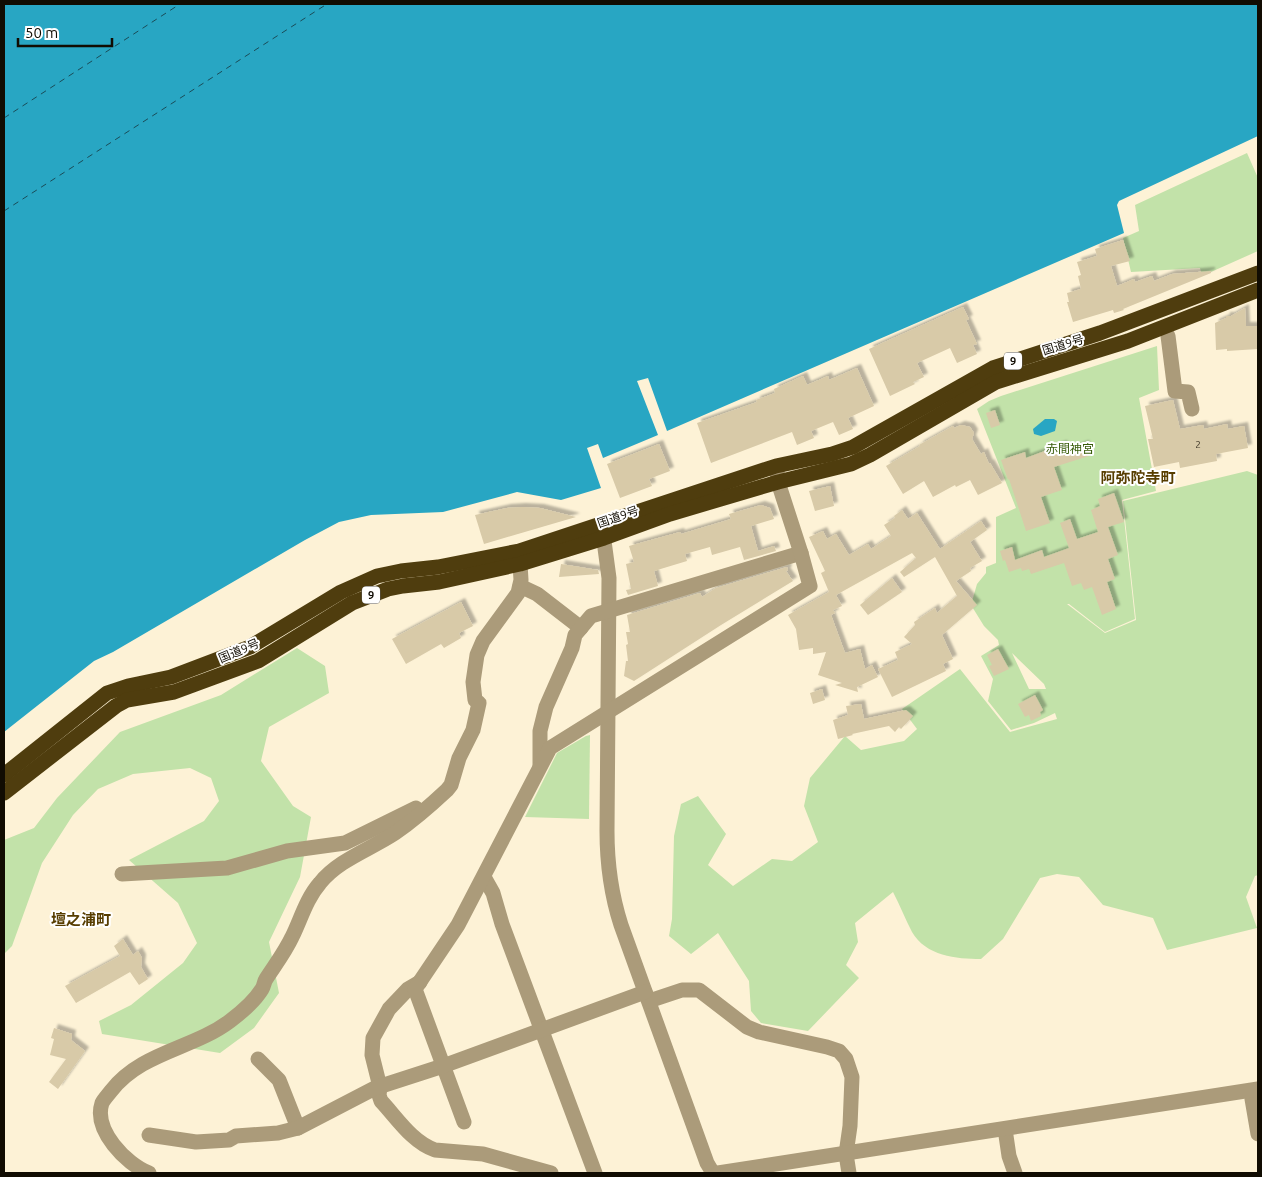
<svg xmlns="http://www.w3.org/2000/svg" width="1262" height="1177" font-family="Ubuntu,'Noto Sans JP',sans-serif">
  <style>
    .green { fill: #c2e2a9; fill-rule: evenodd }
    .water { fill: #28a6c3 }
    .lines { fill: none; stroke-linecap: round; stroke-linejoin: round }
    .ferry { stroke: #1a4c58; stroke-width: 1; stroke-dasharray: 6 5; stroke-linecap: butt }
    .building { fill: #d8caa8; filter: url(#shadow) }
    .minor { stroke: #ab9b7a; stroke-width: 15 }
    .highway { stroke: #4f3d0e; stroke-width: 15 }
    .labels { text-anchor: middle; stroke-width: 4; stroke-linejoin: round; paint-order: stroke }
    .number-label { font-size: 10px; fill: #433c2c }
    .shield { fill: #fff; stroke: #58554e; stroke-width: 1 }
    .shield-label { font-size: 11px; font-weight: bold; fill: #110c02 }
    .street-label { font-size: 12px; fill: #110c02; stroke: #fff }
    .park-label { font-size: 12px; fill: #385c0a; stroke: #fff }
    .quarter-label { font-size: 15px; font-weight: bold; fill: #573d00; stroke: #fff }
  </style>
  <defs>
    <filter id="shadow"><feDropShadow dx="4" dy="-4" stdDeviation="1" flood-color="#0004"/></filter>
  </defs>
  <rect width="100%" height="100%" fill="#fdf2d6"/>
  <!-- green -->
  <g class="green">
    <path d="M1247 153 1258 178V251L1202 276 1200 268 1131 272 1123 238 1139 231 1135 205Z"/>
    <path d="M1157 346 1159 390 1139 398 1156 491 1122 500 1135 619 1105 632 1069 604H1067L1105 633 1136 620 1123 501 1247 471 1258 475V875L1255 876 1246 897 1257 928 1167 950 1153 918 1103 905 1079 877 1057 874 1040 878 1003 939 981 959C956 959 926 956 912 932 905 919 900 905 893 892L855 923 858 942 846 965 859 978 808 1031 761 1023 751 1011 749 981 718 933 691 954 669 936 672 919 674 836 681 804 698 796 726 834 708 865 733 886 772 859 792 861 818 842 804 806 810 778 845 736 861 750 904 741 917 729 902 709 960 669 1010 732 1057 719 1055 713 1034 723 1011 730 988 701 993 679 981 656 999 645 998 640 984 626 971 605 977 584 986 573V567L996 563V517L1016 508 977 409 989 401 1001 396ZM1012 653 1044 684 1046 689H1029Z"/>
    <path d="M297 648 325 666 329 693 269 727 261 761 293 806 311 817 300 877 269 942 279 993 254 1028 220 1053 102 1034 99 1021 131 1005 183 963 197 943 178 903 129 860 204 821 219 801 211 778 190 768 133 774 98 789 73 815 42 863 12 946 4 954V840L34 828 57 798 120 732 221 695Z"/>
    <path d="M590 735 589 819 525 817 557 753 586 736Z"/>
  </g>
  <!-- water -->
  <g class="water">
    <path d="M4 4H1258V136L1119 201 1117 205 1124 233 667 431 648 378 637 381 658 435 603 458 598 444 587 448 601 488 561 500 517 492 443 512 371 515 339 522 305 540 113 652 94 661 4 732Z"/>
    <path d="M1045 419H1054L1057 421 1055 431 1041 436 1034 434 1033 429Z"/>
  </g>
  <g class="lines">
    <!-- ferry -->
    <g class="ferry">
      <path d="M4 118 180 4"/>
      <path d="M4 211 327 4"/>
    </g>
  </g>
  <!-- building -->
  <g class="building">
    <path d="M1123 240 1130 261 1111 266 1117 286 1134 279 1135 282 1152 276 1154 281 1172 274 1211 271V273L1123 309 1124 310 1114 313 1113 310 1073 322 1067 302H1069L1067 293 1081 289 1078 276 1081 275 1077 262 1097 256 1095 249Z"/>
    <path d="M963 307 969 319 966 320 977 344 973 345 977 354 957 363 950 348 917 363 924 377 913 382 915 384 890 396 869 349Z"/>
    <path d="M1245 308 1246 326H1257L1258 349 1227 351V349L1216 350 1215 323 1226 318V316H1231Z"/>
    <path d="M857 368 874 406 848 418 853 429 839 435 833 422 811 431 814 438 797 445 792 432 711 463 697 423 757 402 756 400 775 393 774 389 803 376 807 385 828 376 829 380Z"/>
    <path d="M1173 400 1180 429 1203 425 1204 429 1227 424 1228 429 1244 426 1248 448 1216 454 1217 461 1180 468 1179 462 1154 467 1148 439H1153L1145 406Z"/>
    <path d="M995 410 1000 425 991 428 986 413Z"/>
    <path d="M961 425 970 427 974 433 972 439 981 454 984 452 989 464 990 463 1002 483 978 495 970 480 956 487 955 485 933 497 924 481 903 494 886 466 920 446 919 445 953 426 954 428Z"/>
    <path d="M659 444 670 471 649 479 652 486 620 498 607 464Z"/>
    <path d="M1063 444 1066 451 1085 444 1089 456 1054 467 1062 490 1041 497 1050 523 1026 531 1009 479 1008 480 1001 460 1025 452 1026 458Z"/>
    <path d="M830 486 834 506 815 511 809 491Z"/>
    <path d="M1114 493 1124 522 1108 527 1118 555 1108 559 1115 579 1107 582 1116 609 1102 615 1092 587 1084 590 1081 583 1072 586 1064 563 1031 574 1029 569 1022 571 1021 568 1009 572 1005 560 1003 561 1000 551 1012 547 1015 560 1042 550 1044 557 1069 548 1060 523 1070 519 1077 539 1098 532 1091 510 1100 506 1098 499Z"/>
    <path d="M761 505 770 508 774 519 751 526 758 551 774 546 776 551 744 560 740 547 712 555 710 547 685 554 687 561 654 571 658 586 628 595 626 590 631 589 626 564 634 562 629 546 680 532 681 534 731 519 729 514Z"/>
    <path d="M522 507 540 508 576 517 484 544 475 515 507 508Z"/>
    <path d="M902 510 908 519 917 513 940 549 981 521 987 530 970 542 982 561 970 568 971 571 956 581 977 605 942 635 953 659 943 664 946 671 892 697 878 669 898 660 895 652 912 644 904 637 915 625 914 622 935 608 937 613 957 596 935 557 904 577 900 572 916 558 912 553 836 595 842 606 833 610 835 613 831 615 845 653 860 649 865 669 872 665 878 677 857 687 858 692 835 685 842 683 818 675 826 652 813 654V648L799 650 796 629 788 615 829 592 821 573 825 571 809 537 823 531 827 539 836 534 849 555 868 544 871 549 891 536 884 525 895 518 894 516Z"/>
    <path d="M561 564 598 570 599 574 559 577Z"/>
    <path d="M787 567 788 570 786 571 793 581 721 625 634 681 624 676 626 661H628L626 645 628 644 626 632H630L627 615 700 593 702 597 716 588Z"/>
    <path d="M892 578 902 592 868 615 860 605Z"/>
    <path d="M461 602 473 626 459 633 461 638 444 648 441 644 406 664 392 639Z"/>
    <path d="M998 649 1009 669 994 676 989 666 992 665 987 655Z"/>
    <path d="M822 689 825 700 813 704 810 693Z"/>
    <path d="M1035 695 1043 710 1040 712 1041 716 1031 721 1029 715 1025 717 1018 704Z"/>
    <path d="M861 704 864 719 906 710 913 716 901 729 899 727 895 732 889 726 852 734 853 735 838 739 833 720 848 715 846 706Z"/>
    <path d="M123 939 133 955 138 951 142 958 141 967 148 979 139 985 130 972 76 1003 65 986 120 956 114 946Z"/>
    <path d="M54 1028 72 1034 71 1040 85 1051 58 1089 49 1082 66 1059 50 1055 54 1039 51 1038Z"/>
  </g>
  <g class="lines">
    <!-- minor -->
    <g class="minor">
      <path d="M1168 336 1175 391 1188 392 1192 409"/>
      <path d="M602 526 609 578 607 831C607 864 611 894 621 925L707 1163 713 1173"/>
      <path d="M520 586 537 594 581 628"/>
      <path d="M540 765V731L546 707 572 648 575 635 591 616 801 553"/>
      <path d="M122 874 227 868 287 851 345 843 416 808 418 811"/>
      <path d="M484 877 493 893 502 924 595 1173"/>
      <path d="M420 982 408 989 389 1009 373 1038 372 1055 380 1087 379 1095 381 1101C397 1118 412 1142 435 1150L483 1154 551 1173"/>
      <path d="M649 1001 682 990H699L747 1027 759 1032 827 1047 839 1051 846 1059 852 1077 850 1126 846 1154 849 1173"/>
      <path d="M258 1059 279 1080 298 1128"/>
      <path d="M1252 1099 1258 1134"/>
      <path d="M464 1122 415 989 458 925 550 748 810 586 801 553 778 482 777 470"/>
      <path d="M1005 1129 1009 1156 1015 1173"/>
      <path d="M149 1135 196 1142 229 1140 236 1136 278 1133 298 1128 375 1088 443 1066 645 992"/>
      <path d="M149 1173C126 1164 93 1130 102 1103 104 1099 108 1095 111 1091 141 1052 193 1049 230 1021 242 1012 254 1002 262 989 264 986 264 982 266 979 275 965 285 952 292 937 301 919 306 899 320 883 338 860 371 849 395 833 414 820 431 805 447 790L451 785 459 758 473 730 479 703 475 700 473 682 477 655 483 641 518 593 521 580 520 564"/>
      <path d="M718 1173 1258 1089"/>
    </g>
    <!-- highway -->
    <g class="highway">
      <path d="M4 775 107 693 128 686 171 677 250 647 341 592 377 576 401 571 438 567 519 551 776 466 832 454 853 447 993 368 1100 333 1258 273"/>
      <path d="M4 793 116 706 127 700 174 692 258 661 352 603 388 589 403 586 439 582 520 564 604 538 670 514 778 482 851 464 870 455 996 382 1128 341 1258 290"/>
    </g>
  </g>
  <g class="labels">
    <!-- number labels -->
    <g class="number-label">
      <text x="1198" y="448">2</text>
    </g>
    <!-- shield labels -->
    <g class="shield">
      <rect x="1004" y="352.5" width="18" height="17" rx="4"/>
      <rect x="362" y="586.5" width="18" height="17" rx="4"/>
    </g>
    <g class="shield-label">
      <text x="1013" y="365">9</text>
      <text x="371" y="599">9</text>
    </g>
    <!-- street labels -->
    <g class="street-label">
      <text transform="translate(1063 345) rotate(-17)" y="4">国道9号</text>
      <text transform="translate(618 517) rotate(-19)" y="4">国道9号</text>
      <text transform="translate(239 651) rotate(-23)" y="4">国道9号</text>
    </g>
    <!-- park labels -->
    <g class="park-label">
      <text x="1070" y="453">赤間神宮</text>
    </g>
    <!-- quarter labels -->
    <g class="quarter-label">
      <text x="1138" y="483">阿弥陀寺町</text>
      <text x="81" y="925">壇之浦町</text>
    </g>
  </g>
  <!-- border -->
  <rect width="1262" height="1177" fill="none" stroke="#110c02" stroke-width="10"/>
  <!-- scale -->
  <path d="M18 38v8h94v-8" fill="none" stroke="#110c02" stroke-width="2.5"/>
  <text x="25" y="38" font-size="15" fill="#110c02" stroke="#ffffff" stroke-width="4" paint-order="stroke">50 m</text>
</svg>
